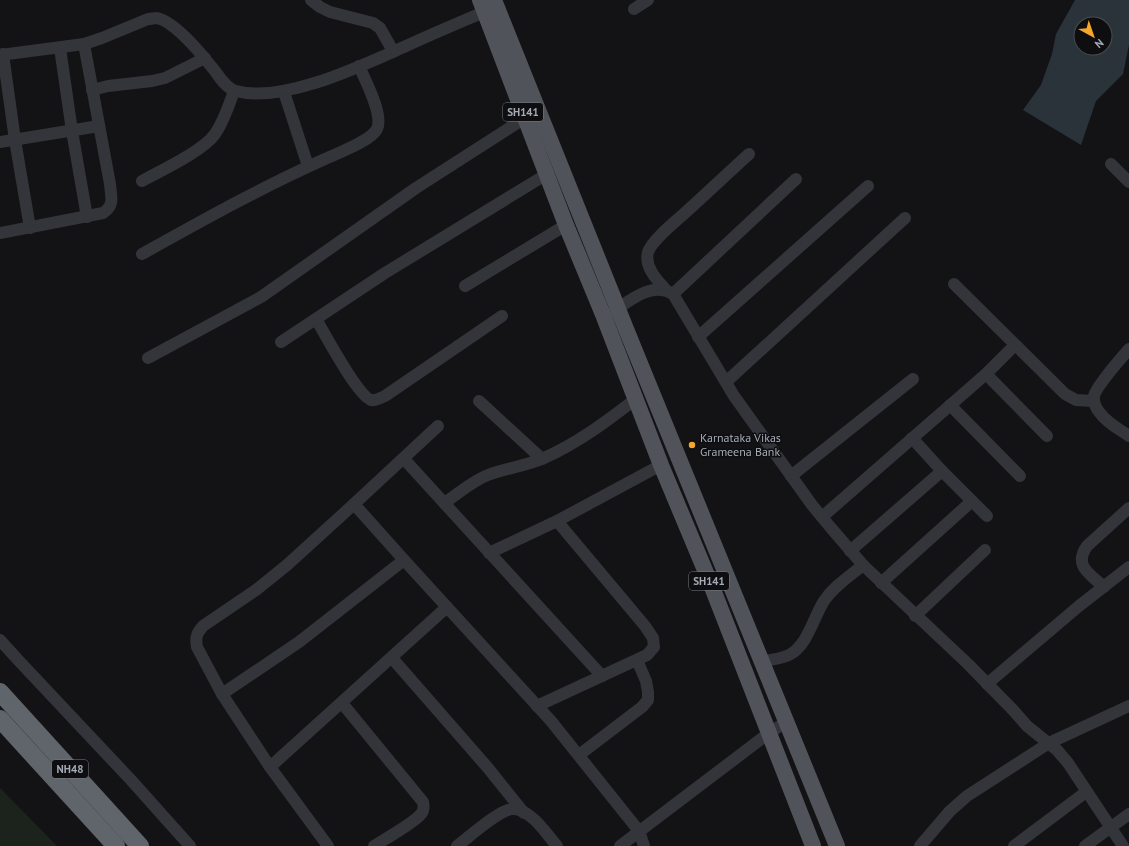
<svg xmlns="http://www.w3.org/2000/svg" width="1129" height="846" font-family="'PT Sans',sans-serif">
  <style>
    .green { fill: #1b231c }
    .water { fill: #293339; fill-rule: evenodd }
    .lines { fill: none; stroke-linecap: round; stroke-linejoin: round }
    .minor { stroke: #34353a; stroke-width: 12 }
    .major { stroke: #505359; stroke-width: 16 }
    .highway { stroke: #60646b; stroke-width: 18 }
    .poi-dot { fill: #f6a62a; stroke: #0e0e10; stroke-width: 1.5 }
    .labels { text-anchor: middle; stroke-width: 3; stroke-linejoin: round; paint-order: stroke }
    .shield { fill: #0e0e10; stroke: #777c84; stroke-width: 1 }
    .shield-label { font-size: 11px; font-weight: bold; fill: #a4abb6 }
    .poi-label { font-size: 12px; fill: #a4abb6; stroke: #0e0e10; text-anchor: start }
  </style>
  <rect width="100%" height="100%" fill="#131315"/>
  <!-- green -->
  <path class="green" d="M0 788 57 846H0Z"/>
  <!-- water -->
  <path class="water" d="M1075 0H1129V45L1123 74 1096 101 1081 145 1023 110 1041 85 1052 54 1056 34ZM1081 24H1105V48H1081Z"/>
  <g class="lines">
    <!-- minor -->
    <g class="minor">
      <path d="M311 0 320 7 330 12 373 23 380 28 393 51"/>
      <path d="M634 9 648 0"/>
      <path d="M60 48 72 131 87 217"/>
      <path d="M3 54 15 140 30 228"/>
      <path d="M0 55 84 44 102 38 148 19C151 19 154 18 157 18 176 22 203 56 215 71 220 78 227 89 236 91 283 104 363 65 406 46 432 34 458 23 484 12"/>
      <path d="M92 90 108 86 152 81 165 78 205 58"/>
      <path d="M284 92 308 166"/>
      <path d="M0 142 99 126"/>
      <path d="M1111 164 1129 182"/>
      <path d="M142 181C162 170 203 151 215 134 224 121 229 105 234 91"/>
      <path d="M0 233 103 213C115 205 111 197 110 184L84 44"/>
      <path d="M142 254C203 220 262 187 325 159 338 153 371 141 377 129 384 115 365 80 359 66"/>
      <path d="M954 284 1065 394 1076 400 1094 401"/>
      <path d="M465 286 566 225"/>
      <path d="M666 290C657 280 644 267 648 252 652 240 676 221 686 212 707 193 728 173 749 154"/>
      <path d="M673 294 796 179"/>
      <path d="M612 312C630 301 651 281 673 294L734 396 812 505 831 528 863 565 968 664 1013 710 1027 726 1057 750 1068 763 1123 846"/>
      <path d="M316 319C325 334 357 395 371 400 376 401 380 398 385 396L502 316"/>
      <path d="M698 337 868 186"/>
      <path d="M281 342 385 273 547 174"/>
      <path d="M1129 349C1122 357 1096 387 1094 396 1093 401 1096 409 1100 413 1107 423 1119 429 1129 436"/>
      <path d="M148 358 261 297 416 188 525 118"/>
      <path d="M986 374 1047 436"/>
      <path d="M726 382 905 218"/>
      <path d="M479 401 542 459"/>
      <path d="M950 405 1020 476"/>
      <path d="M912 438 942 471 987 516"/>
      <path d="M404 459 602 676"/>
      <path d="M791 476 913 379"/>
      <path d="M444 503C458 494 472 481 488 475 506 468 526 466 544 458 578 443 607 421 637 398"/>
      <path d="M354 504 404 560 551 721 639 831 644 846"/>
      <path d="M822 517 986 374 1015 345"/>
      <path d="M850 551 942 471"/>
      <path d="M489 553 557 521 661 465"/>
      <path d="M881 583 972 501"/>
      <path d="M1104 587C1090 574 1073 566 1087 546L1129 508"/>
      <path d="M915 616 985 550"/>
      <path d="M0 640 20 662 131 780 190 846"/>
      <path d="M392 658 488 768 524 813"/>
      <path d="M762 661C771 660 781 659 789 655 808 645 813 618 824 601 834 586 850 576 863 565"/>
      <path d="M987 684 1079 606 1129 567"/>
      <path d="M222 694 299 642 404 560"/>
      <path d="M342 703 423 802C424 807 424 811 421 814 414 823 385 839 374 846"/>
      <path d="M537 706 647 655 654 647 653 638 645 626 557 521"/>
      <path d="M579 755 642 707 648 700V692L646 681 637 660"/>
      <path d="M270 767 447 607"/>
      <path d="M328 846 270 767 222 694 197 647C195 637 197 633 203 626L256 590 287 565 354 504 438 426"/>
      <path d="M457 846C469 837 500 809 513 809 519 809 526 813 530 816 541 824 548 836 557 846"/>
      <path d="M620 846 769 733 786 722"/>
      <path d="M920 846 950 811 967 796 1049 743 1129 706"/>
      <path d="M1014 846 1086 792"/>
      <path d="M1085 846 1129 814"/>
    </g>
    <!-- major -->
    <g class="major">
      <path d="M480 0 566 225 604 317 661 465 712 587 813 846"/>
      <path d="M494 0C606 283 722 564 837 846"/>
    </g>
    <!-- highway -->
    <g class="highway">
      <path d="M0 692 140 846"/>
      <path d="M0 719 116 846"/>
    </g>
  </g>
  <!-- markers -->
  <circle class="poi-dot" cx="692" cy="445" r="4"/>
  <g class="labels">
    <!-- shield labels -->
    <g class="shield">
      <rect x="503" y="103" width="40" height="18" rx="3"/>
      <rect x="689" y="572" width="40" height="18" rx="3"/>
      <rect x="52" y="760" width="36" height="18" rx="3"/>
    </g>
    <g class="shield-label">
      <text x="523" y="116">SH141</text>
      <text x="709" y="585">SH141</text>
      <text x="70" y="773">NH48</text>
    </g>
    <!-- poi labels -->
    <g class="poi-label">
      <text x="700" y="442">Karnataka Vikas<tspan x="700" dy="14">Grameena Bank</tspan></text>
    </g>
  </g>
  <!-- north arrow -->
  <g transform="translate(1093 36) rotate(140)"><circle r="19" fill="#0e0e10" stroke="#4a4d52"/>
  <path d="M0-3L7 15L0 10L-7 15Z" fill="#f6a62a"/>
  <text y="-6" font-size="11" font-weight="bold" text-anchor="middle" fill="#a4abb6">N</text>
  </g>
</svg>
